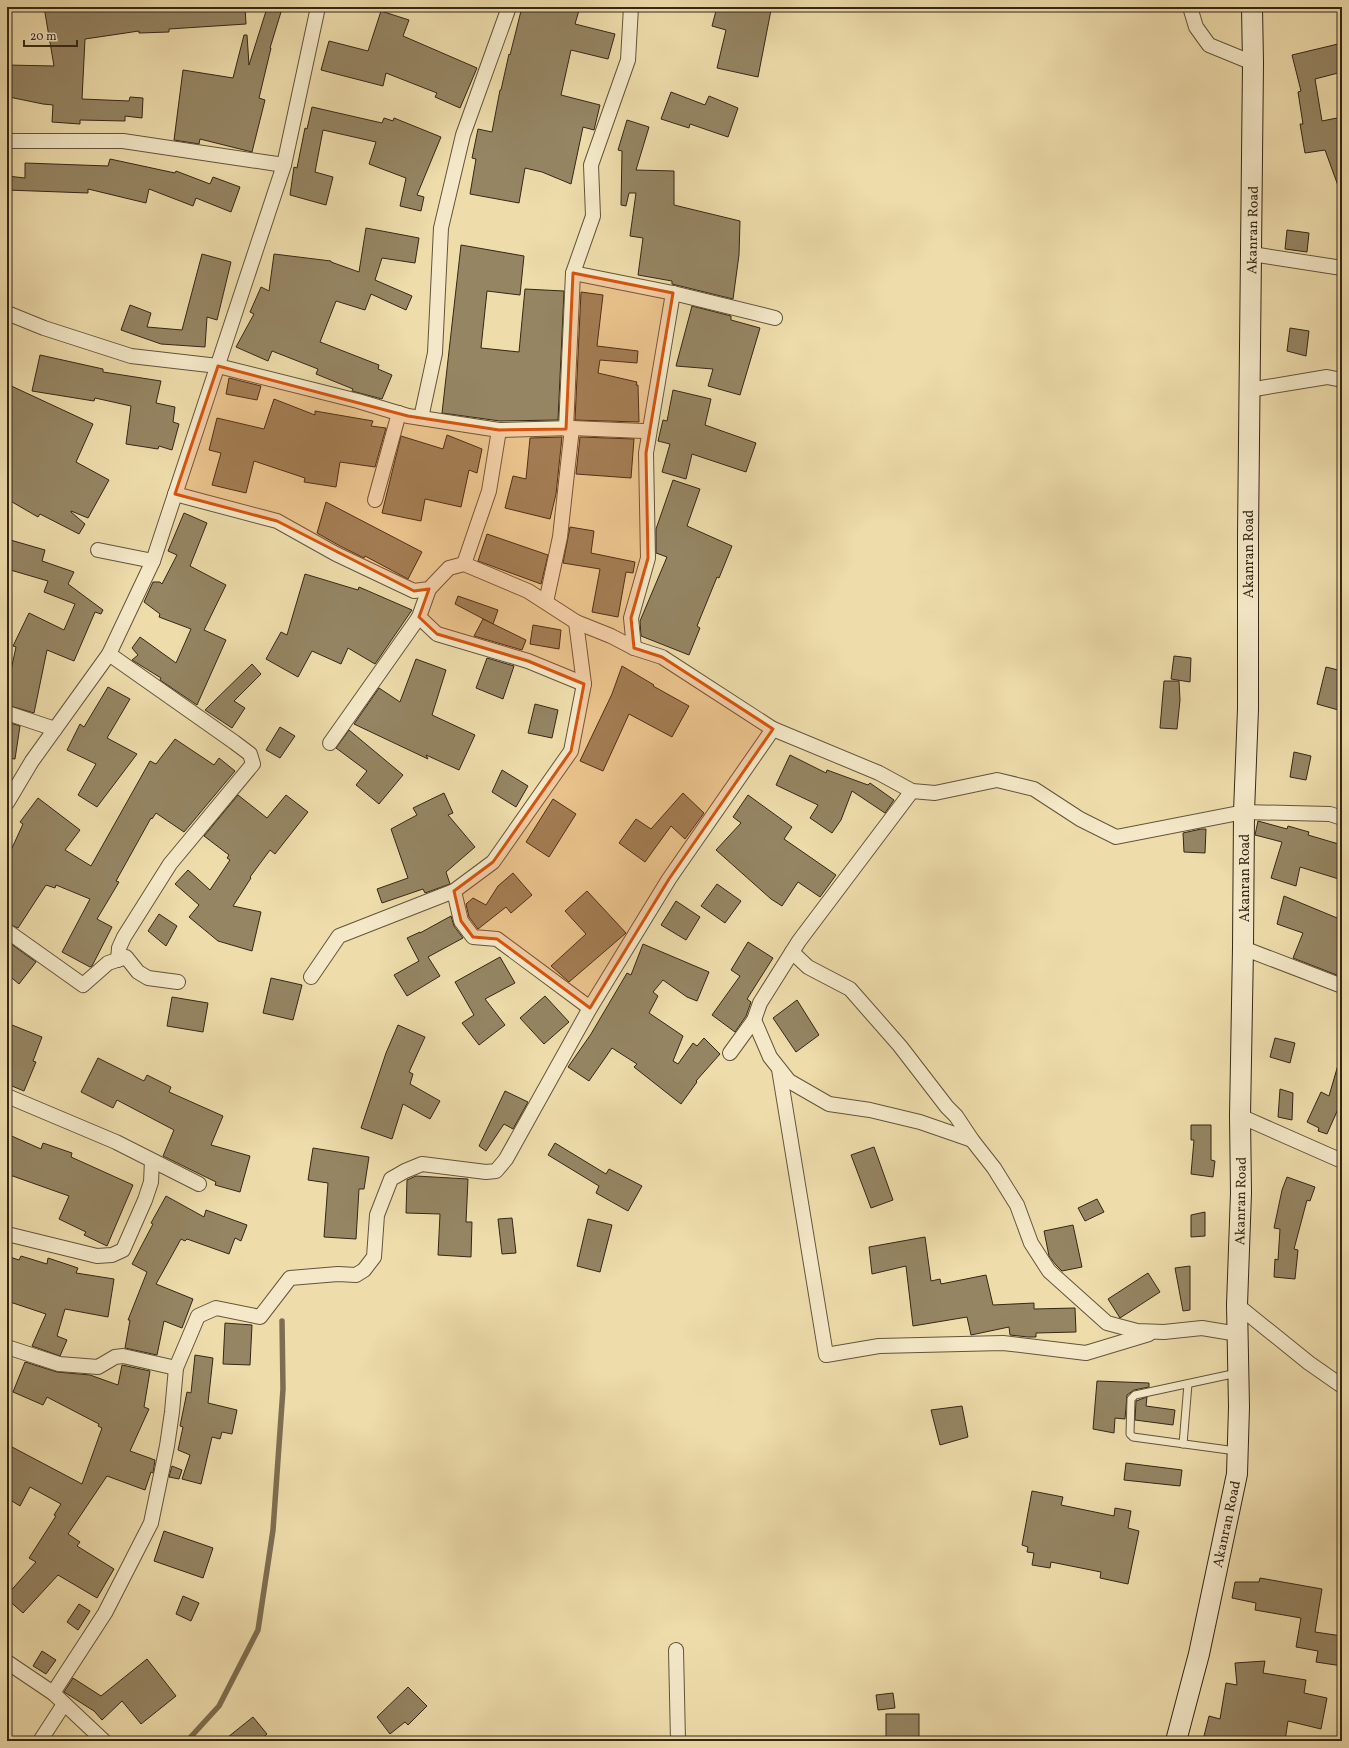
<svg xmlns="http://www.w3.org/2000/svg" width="1349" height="1748" font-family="Vollkorn,serif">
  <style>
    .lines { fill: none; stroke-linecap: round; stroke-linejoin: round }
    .stream { stroke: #7e6e51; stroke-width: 5.5 }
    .building { fill: #958563; stroke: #352716 }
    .lane-casing { stroke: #63543b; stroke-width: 9 }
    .street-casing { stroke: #63543b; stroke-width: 16 }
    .secondary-casing { stroke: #352716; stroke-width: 22 }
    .lane { stroke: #f4e8c8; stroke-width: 7 }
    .street { stroke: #f4e8c8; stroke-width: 14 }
    .secondary { stroke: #f4e8c8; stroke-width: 20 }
    .marked { fill: #d6540d; fill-opacity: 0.2; stroke: #d6540d; stroke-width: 3; stroke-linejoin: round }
    .labels { text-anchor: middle; stroke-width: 3.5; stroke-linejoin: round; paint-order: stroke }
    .street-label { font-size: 14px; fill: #352716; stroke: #f4e8c8 }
  </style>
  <rect width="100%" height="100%" fill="#eedcab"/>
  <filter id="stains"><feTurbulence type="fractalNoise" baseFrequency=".005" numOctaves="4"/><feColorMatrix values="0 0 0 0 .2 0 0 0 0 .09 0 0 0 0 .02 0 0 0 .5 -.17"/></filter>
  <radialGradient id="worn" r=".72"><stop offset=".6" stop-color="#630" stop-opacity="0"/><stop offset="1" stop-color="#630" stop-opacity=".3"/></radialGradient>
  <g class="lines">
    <!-- stream -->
    <path class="stream" d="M187 1741 219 1706 258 1630 273 1530 283 1389 282 1321"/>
  </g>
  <!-- building -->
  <g class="building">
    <path d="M44 7H245L246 24 169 29V32L139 33V31L85 39 82 99 129 101 130 97 143 98 142 118 125 116V121L80 120V124L52 122 53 105 43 104 9 97V79H7V65L54 66Z"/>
    <path d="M522 7H580L575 24 615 34 608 59 571 50 561 95 600 105 594 130 583 127 571 184 542 172 525 168 519 203 470 194 476 159 472 158 478 129 492 132 500 90H501L509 54 510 55Z"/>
    <path d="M717 7H759L771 10 758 77 717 68 726 30 712 26Z"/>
    <path d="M267 8 281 12 270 48H271L259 98 265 100 252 152 200 139 199 144 174 140 183 70 233 78 244 35H247L249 65Z"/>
    <path d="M381 11 409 20 403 36 477 68 460 108 435 97 437 93 386 73 383 86 321 70 329 41 368 51Z"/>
    <path d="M1338 44 1342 62V72L1315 79 1322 121 1342 117V191H1340L1325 150 1305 153 1300 124H1303L1298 92 1301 91 1292 55Z"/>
    <path d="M671 92 705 105 709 96 738 108 728 137 690 124 689 128 661 119Z"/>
    <path d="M312 107 382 123 384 118 393 121 394 118 441 137 417 195 424 197 421 211 400 206 406 178 369 164 376 142 323 130 315 172 333 177 326 205 290 195 294 167 297 168 305 128 307 129Z"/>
    <path d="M627 120 649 127 636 170 674 171V205L740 221 739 255 733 299 672 284V281L638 275 643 238 630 236 636 193H629L626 206 621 205 622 151 618 150Z"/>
    <path d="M110 159 175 173 176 171 210 184 213 177 240 187 231 212 196 198 193 206 149 189 146 203 88 189V193L7 190V176L25 178V163L108 166Z"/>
    <path d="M366 228 419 238 415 263 382 258 375 280 412 296 406 310 371 294 365 310 336 301 320 342 379 365 378 369 392 375 382 399 352 391 353 389 316 374 318 369 272 351 268 361 236 347 254 314 250 312 261 287 269 291 274 254 331 261V262L359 272Z"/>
    <path d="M1287 230 1309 233 1307 252 1285 249Z"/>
    <path d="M461 245 524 256 520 295 487 291 481 348 519 352 525 289 564 291 558 420 500 421 442 413Z"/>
    <path d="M202 254 231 262 217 320 207 317 205 347 161 344 121 330 130 305 151 313 147 327 182 330Z"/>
    <path d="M581 292 603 295 597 346 638 351 637 363 600 360 598 373 637 382 636 385H638L639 422 575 420Z"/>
    <path d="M692 306 731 316V320L760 328 740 395 708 386 713 369 676 366Z"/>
    <path d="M1290 328 1309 331 1306 356 1287 351Z"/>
    <path d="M40 355 103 369V372L161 381 156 403 175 407 173 422 179 424 172 450 159 446 158 449 126 444 131 406 95 398 94 401 32 391Z"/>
    <path d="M229 378 261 386 257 400 226 394Z"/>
    <path d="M7 384 93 424 76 462 109 480 88 518 71 511V512L85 524 79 534 40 514 38 517 7 499Z"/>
    <path d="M673 390 711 399 705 425 756 443 746 472 692 454 686 479 662 472 670 444 658 441 663 420 667 421Z"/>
    <path d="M274 399 315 415V411L373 421 371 426 386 428 375 467 340 462 336 487 304 482 305 478 254 461 246 493 212 485 221 453 209 450 217 418 264 429Z"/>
    <path d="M447 435 482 449 477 473 469 470 461 507 425 499 421 521 382 513 401 436 443 449Z"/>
    <path d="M562 437 556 494 550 519 505 508 513 476 526 479 530 438Z"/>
    <path d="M580 437 634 439 631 478 576 474Z"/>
    <path d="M673 480 700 489 687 526 732 546 719 578 717 577 697 626 700 628 689 655 641 636 640 621 667 557 656 553V529Z"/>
    <path d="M326 502 422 552 408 579 365 556 364 558 340 546 317 533Z"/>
    <path d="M184 513 207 523 190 566 226 585 204 630 226 640 197 705 160 680 161 678 132 660 138 655 132 648 140 637 176 663 191 629 159 617 160 614 144 602 153 582H160L162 584 177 555 168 551Z"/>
    <path d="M570 527 594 531 591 553 635 562 633 573 626 572 618 617 592 612 600 569 563 563Z"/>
    <path d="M487 534 548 555 541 584 478 561Z"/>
    <path d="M7 539 45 550 42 561 74 572 68 584 103 610 101 614 95 612 74 661 47 650 34 713 7 705V689L16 647 13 646 29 613 64 630 75 604 44 592 48 581 7 569Z"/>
    <path d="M305 574 358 590 359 587 412 610 375 664 348 648 341 664 312 651 298 677 266 659 281 632 287 635Z"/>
    <path d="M458 596 498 610 493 624 455 604Z"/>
    <path d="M483 619 526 640 522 650 474 636Z"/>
    <path d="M533 625 561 630 559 649 530 644Z"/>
    <path d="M1174 656 1191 658 1190 682 1171 679Z"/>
    <path d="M487 658 514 666 503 699 476 688Z"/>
    <path d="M416 659 446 670 432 715 475 735 459 770 426 755 428 759 354 724 379 688 400 702Z"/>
    <path d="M252 664 261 674 234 701 245 708 232 728 205 710Z"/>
    <path d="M622 666 654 685 653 686 689 706 672 737 629 714 603 771 580 761 612 694Z"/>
    <path d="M1326 667 1342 671V711L1317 704Z"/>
    <path d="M1164 681H1179L1180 700 1177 729 1160 728Z"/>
    <path d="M108 687 130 699 107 738 137 754 97 807 78 795 96 764 67 750 80 724 84 727Z"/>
    <path d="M535 704 558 710 552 738 528 733Z"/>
    <path d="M7 722 20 726 15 759 7 758Z"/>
    <path d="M280 727 295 736 280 758 266 750Z"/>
    <path d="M349 730 403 775 379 804 356 785 367 771 336 748Z"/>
    <path d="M175 739 214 765 219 758 235 771 184 832 156 813 152 819 151 818 116 881 119 882 97 919 112 927 92 966 90 967 62 952 90 899 56 885 55 888 46 885 18 928 7 923V859L23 824 20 822 38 798 80 830 65 850 91 866 150 761 156 764Z"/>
    <path d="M1294 752 1311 756 1306 780 1290 777Z"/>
    <path d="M790 755 826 773 827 770 868 785 870 783 894 800 885 813 852 791 841 820 832 833 810 818 818 805 776 785Z"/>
    <path d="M502 770 528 786 516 807 492 792Z"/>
    <path d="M444 793 453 813 448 815 475 847 446 872 450 884 425 893 423 889 382 903 377 889 408 878 391 829 417 815 413 808Z"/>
    <path d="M683 793 704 813 685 839 671 826 645 862 619 843 636 819 651 829Z"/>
    <path d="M238 795 267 818 286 795 308 812 275 854 270 850 250 877 251 878 233 906 261 912 252 951 218 941 189 917 199 905 175 884 188 870 210 890 230 860 227 858 229 855 204 836Z"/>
    <path d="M748 795 792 827 784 839 836 875 820 897 798 882 782 906 771 899 716 850 741 823 733 817Z"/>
    <path d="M553 799 576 814 549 857 526 842Z"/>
    <path d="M1258 821 1287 829 1288 826 1309 832 1308 835 1342 845V880L1300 867 1296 886 1271 878 1282 842 1255 835Z"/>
    <path d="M1201 829H1206L1205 853 1184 852 1183 833Z"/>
    <path d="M513 873 532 895 511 913 506 907 478 929 469 917 466 904 473 898 486 905 498 886Z"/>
    <path d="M717 884 741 901 725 923 701 906Z"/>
    <path d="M587 891 626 933 569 982 551 966 586 934 565 911Z"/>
    <path d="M1284 896 1342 920V977L1293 958 1303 933 1277 924Z"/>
    <path d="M676 901 700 917 686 940 661 925Z"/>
    <path d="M159 914 177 926 166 946 148 931Z"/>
    <path d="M451 916 454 926 463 938 428 957 440 976 407 996 394 975 419 961 407 938 420 932V933Z"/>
    <path d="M7 941 36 962 19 984 7 974Z"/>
    <path d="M748 942 773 958 747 999 751 1002 746 1016 735 1032 712 1015 740 976 731 970Z"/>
    <path d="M643 944 709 972 697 1001 687 997 663 980 653 992 658 996 649 1013 683 1036 673 1061 678 1064 693 1043 697 1046 704 1038 720 1054 696 1081 697 1082 681 1104 634 1067 637 1064 612 1048 589 1081 568 1067 591 1034 627 973 631 975Z"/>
    <path d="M500 957 515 983 485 999 505 1025 479 1045 462 1023 474 1015 455 982Z"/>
    <path d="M271 978 302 985 293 1020 263 1013Z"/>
    <path d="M545 996 569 1022 544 1044 520 1018Z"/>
    <path d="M172 997 208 1003 203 1032 167 1026Z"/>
    <path d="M797 1000 819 1035 796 1052 773 1018Z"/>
    <path d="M7 1023 42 1037 33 1061 36 1062 24 1091 7 1084Z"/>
    <path d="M398 1025 425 1037 409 1072 413 1074 410 1084 440 1101 430 1119 403 1104 392 1139 361 1128 386 1053Z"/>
    <path d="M1275 1038 1295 1043 1290 1063 1270 1057Z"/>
    <path d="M98 1058 144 1081 147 1075 171 1087 169 1092 223 1116 211 1145 250 1156 240 1192 215 1185 216 1182 163 1156 174 1130 117 1100 113 1108 81 1092Z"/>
    <path d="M1338 1065H1342V1100L1327 1134 1318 1131 1319 1128 1307 1122 1321 1092 1329 1096Z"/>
    <path d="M1280 1089 1293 1093 1292 1120 1278 1117Z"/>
    <path d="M505 1091 528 1102 513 1129 504 1124 486 1151 479 1146Z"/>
    <path d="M1191 1125H1211V1160L1215 1161 1213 1177 1191 1174 1194 1140H1191Z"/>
    <path d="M7 1134 41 1149 43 1143 72 1153 71 1157 133 1185 107 1246 84 1235 86 1232 59 1219 69 1196 7 1174Z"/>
    <path d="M555 1143 606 1174 609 1169 642 1186 628 1211 596 1193 599 1186 548 1155Z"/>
    <path d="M874 1147 893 1200 871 1208 851 1155Z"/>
    <path d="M313 1148 369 1157 364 1189H359L356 1239 324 1237 328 1183 308 1180Z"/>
    <path d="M416 1176 468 1179 466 1222H472L471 1257 438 1255 440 1214 406 1213 407 1180Z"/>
    <path d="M1287 1177 1315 1187 1310 1201 1307 1200 1294 1249 1298 1250 1295 1279 1274 1277 1275 1259 1278 1260 1280 1229 1274 1228 1282 1190Z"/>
    <path d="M166 1196 204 1217 206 1210 247 1225 241 1241 235 1238 229 1254 187 1239 185 1241 181 1239 156 1284 193 1299 182 1328 164 1321 157 1355 125 1348 130 1320H128L147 1272 132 1264 153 1224 151 1223Z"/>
    <path d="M1097 1199 1104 1212 1085 1221 1078 1208Z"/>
    <path d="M1205 1212V1236L1191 1237V1215Z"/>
    <path d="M512 1218 516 1253 502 1254 498 1219Z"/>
    <path d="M588 1219 612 1225 600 1272 577 1266Z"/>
    <path d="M1073 1225 1082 1267 1062 1271 1056 1265 1049 1256 1044 1231Z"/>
    <path d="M925 1237 931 1281 940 1279 941 1284 986 1275 993 1305 1034 1303V1309L1075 1308 1076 1332 1036 1333V1337H1028L1010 1335 1009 1327 971 1335 967 1317 913 1326 906 1266 872 1274 869 1247Z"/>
    <path d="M21 1256 47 1264 48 1258 78 1268 76 1273 114 1279 108 1317 65 1309 57 1336 67 1340 60 1356 32 1346 46 1314 7 1301V1268L10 1257 19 1260Z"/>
    <path d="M1190 1266V1310L1183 1311 1175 1268Z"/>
    <path d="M1148 1273 1160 1292 1120 1318 1108 1299Z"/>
    <path d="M225 1323 252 1325 250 1365 223 1364Z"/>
    <path d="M195 1355 213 1358 208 1403 237 1410 232 1434 222 1432 220 1439 212 1437 201 1484 182 1479 190 1455 178 1450 183 1427 180 1426 187 1392 191 1393Z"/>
    <path d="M25 1362 57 1372 90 1375 118 1385 122 1365 150 1371 144 1407 149 1409 130 1451 155 1460 153 1473 151 1472 145 1490 107 1476 68 1534 80 1542 77 1546 114 1569 97 1598 58 1575 23 1613 7 1599V1595L36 1562 29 1558 56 1516 54 1515 61 1504 30 1487 20 1506 7 1498V1455L12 1447 82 1484 102 1428 98 1426 99 1424 47 1397 43 1405 13 1392Z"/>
    <path d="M1097 1381 1149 1383V1387L1134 1390 1127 1395 1125 1419 1115 1418 1114 1433 1093 1429Z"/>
    <path d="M1147 1397 1146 1406 1175 1410 1173 1425 1135 1420 1136 1401Z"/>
    <path d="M962 1406 968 1437 940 1445 931 1410Z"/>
    <path d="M1126 1463 1182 1470 1180 1486 1124 1480Z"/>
    <path d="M172 1466 182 1470 179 1479 169 1477Z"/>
    <path d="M1032 1491 1063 1497 1061 1505 1114 1516 1115 1508 1131 1511 1128 1528 1139 1531 1128 1584 1100 1578 1101 1572 1051 1562 1050 1568 1032 1565 1034 1553 1027 1552 1028 1547 1022 1545Z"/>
    <path d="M164 1531 213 1548 203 1578 154 1561Z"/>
    <path d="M1260 1578 1322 1589 1315 1632 1342 1636V1666L1316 1662 1318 1651 1296 1647 1301 1618 1255 1610 1256 1603 1232 1598 1235 1582H1259Z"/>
    <path d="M183 1596 199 1603 191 1621 176 1614Z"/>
    <path d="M79 1604 90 1611 78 1630 67 1622Z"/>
    <path d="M42 1651 56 1660 46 1674 33 1666Z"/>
    <path d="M147 1659 176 1696 141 1724 122 1701 102 1720 94 1711 64 1692 73 1678 101 1696Z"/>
    <path d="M1265 1661 1263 1673 1306 1680 1304 1693 1327 1698 1321 1729 1288 1721 1285 1741H1225L1204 1736 1209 1716 1220 1719 1226 1683 1237 1685 1235 1663Z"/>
    <path d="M408 1687 427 1706 408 1725 405 1722 390 1734 377 1717Z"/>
    <path d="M893 1693 895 1708 878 1710 876 1695Z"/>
    <rect x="886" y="1714" width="33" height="27"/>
    <path d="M253 1717 267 1734 259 1741H223Z"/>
  </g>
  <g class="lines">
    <defs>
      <g id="lane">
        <path d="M1183 1444 1188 1384"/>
        <path d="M1236 1451 1133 1437 1130 1434 1131 1399 1135 1395 1237 1373"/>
      </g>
      <g id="street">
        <path d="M1190 7 1196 27 1209 45 1253 63"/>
        <path d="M7 141H123L284 165"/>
        <path d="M1252 254 1342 268"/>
        <path d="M573 273 673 293 775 318"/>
        <path d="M7 313 44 328 131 356 218 366 358 401 408 416 499 430 572 428 643 431 649 434"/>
        <path d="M1249 390 1327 377 1342 380"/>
        <path d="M421 418 435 353 441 228 463 135 509 7"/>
        <path d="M566 429 573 273 593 216 591 165 628 60 631 7"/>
        <path d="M175 494 277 521 336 554 414 591 429 589 449 568 464 564 528 591 576 622 611 636 634 648 662 657 773 729 879 773 912 791 935 793 997 780 1034 789 1080 819 1116 837 1244 812 1330 814 1342 818"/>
        <path d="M375 500 399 413"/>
        <path d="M98 550 153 561"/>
        <path d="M464 564 489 491 499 430"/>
        <path d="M429 589 419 617 437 634 528 661 584 684"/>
        <path d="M546 602 560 537 572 428"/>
        <path d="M634 648 631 618 648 558 646 453 673 293"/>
        <path d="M109 654 234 742 250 754 253 764 170 864 124 937 119 948 118 960"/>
        <path d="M7 713 55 729"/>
        <path d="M330 743 419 617"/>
        <path d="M7 803 32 761 109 654 153 561 284 165 318 7"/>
        <path d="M454 891 461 921 473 937 497 939 590 1008"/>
        <path d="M7 931 83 985 108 963 126 957 138 972 148 978 178 982"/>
        <path d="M1243 948 1342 986"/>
        <path d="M792 952 808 967 850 989 900 1046 947 1107 956 1116 972 1140 994 1168 1017 1205 1031 1243 1049 1271 1107 1323 1137 1331 1164 1332 1202 1328 1238 1334"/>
        <path d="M311 977 339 936 454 891 493 862 571 751 584 684 576 622"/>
        <path d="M754 1020 770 1057 789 1081 829 1104 870 1110 920 1122 972 1140"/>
        <path d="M730 1053 754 1020 760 1003 799 941 912 791"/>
        <path d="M779 1069 826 1355 879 1346 1003 1343 1086 1353 1149 1334"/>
        <path d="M7 1096 116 1142 199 1184"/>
        <path d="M1240 1116 1342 1161"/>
        <path d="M7 1234 97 1256 112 1255 123 1250 145 1200 151 1182 152 1161"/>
        <path d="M1237 1305 1309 1363 1342 1386"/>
        <path d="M7 1347 59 1364 98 1367 115 1357 123 1356 176 1368"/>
        <path d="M676 1650 678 1741"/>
        <path d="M7 1662 53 1693 104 1741"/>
        <path d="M53 1693 105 1613 151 1523 167 1446 172 1412 176 1368 198 1316 216 1308 260 1317 290 1278 338 1274 356 1275 364 1270 374 1257 377 1215 391 1179 405 1171 422 1164 486 1172 496 1171 506 1159 590 1008 669 879 773 729"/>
        <path d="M40 1741 64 1704"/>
      </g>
      <path id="secondary" d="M1176 1741 1199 1654 1237 1474 1239 1407 1237 1305 1241 1193 1240 1116 1243 948 1244 812 1248 709V536L1253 63 1252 7"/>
    </defs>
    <!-- lane casing -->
    <use href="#lane" class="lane-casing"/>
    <!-- street casing -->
    <use href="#street" class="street-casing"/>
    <!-- secondary casing -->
    <use href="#secondary" class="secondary-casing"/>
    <!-- lane -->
    <use href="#lane" class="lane"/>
    <!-- street -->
    <use href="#street" class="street"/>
    <!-- secondary -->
    <use href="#secondary" class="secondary"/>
  </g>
  <!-- marked area -->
  <path class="marked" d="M573 273 673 293 646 453 648 558 631 618 634 648 662 657 773 729 669 879 590 1008 497 939 473 937 461 921 454 891 493 862 571 751 584 684 528 661 437 634 419 617 429 589 414 591 277 521 175 494 218 366 408 416 499 430 566 429Z"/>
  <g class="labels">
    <!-- street labels -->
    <g class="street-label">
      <text transform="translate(1252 230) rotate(-89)" y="5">Akanran Road</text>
      <text transform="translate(1248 554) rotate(-90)" y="5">Akanran Road</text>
      <text transform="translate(1244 878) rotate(-90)" y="5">Akanran Road</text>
      <text transform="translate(1240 1201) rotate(-89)" y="5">Akanran Road</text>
      <text transform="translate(1226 1524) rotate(-78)" y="5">Akanran Road</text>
    </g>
  </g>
  <!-- margin -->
  <rect width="1349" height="1748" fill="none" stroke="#eedcab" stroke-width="24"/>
  <rect x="8" y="8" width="1333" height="1732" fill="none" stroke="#352716" stroke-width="2"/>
  <rect x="12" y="12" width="1325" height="1724" fill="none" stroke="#352716"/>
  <!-- scale -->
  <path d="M24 40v6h53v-6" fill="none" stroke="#352716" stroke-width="2"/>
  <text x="30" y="40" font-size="12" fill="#352716" stroke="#f4e8c8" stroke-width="3" paint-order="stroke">20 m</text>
  <rect width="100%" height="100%" filter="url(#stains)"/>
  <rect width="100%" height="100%" fill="url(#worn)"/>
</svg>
